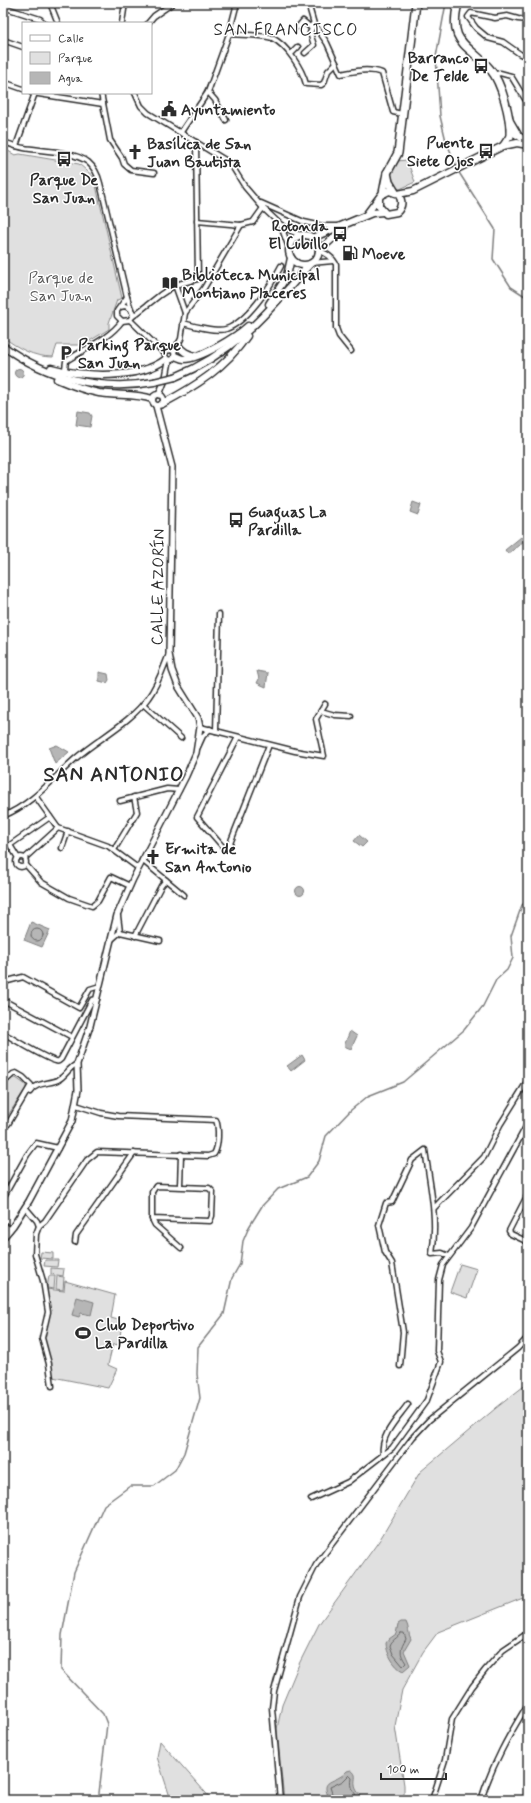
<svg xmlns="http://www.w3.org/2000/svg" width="531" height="1803" font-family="Mynerve,sans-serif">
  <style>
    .green { fill: #e0e0e0; stroke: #868686 }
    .water { fill: #b6b6b6; stroke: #7e7e7e }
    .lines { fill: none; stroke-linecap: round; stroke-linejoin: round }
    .shore { stroke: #636363; stroke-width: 1 }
    .stream { stroke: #7e7e7e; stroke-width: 1.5 }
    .minor-casing { stroke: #2b2b2b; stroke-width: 7 }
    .tertiary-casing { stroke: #2b2b2b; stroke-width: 8 }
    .secondary-casing { stroke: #2b2b2b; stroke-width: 9 }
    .primary-casing { stroke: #2b2b2b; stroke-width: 10 }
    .minor { stroke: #fff; stroke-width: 4 }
    .tertiary { stroke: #fff; stroke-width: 5 }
    .secondary { stroke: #fff; stroke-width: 6 }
    .primary { stroke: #fff; stroke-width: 7 }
    .secondary-bridge-casing { stroke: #2b2b2b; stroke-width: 9; stroke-linecap: butt }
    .secondary-bridge { stroke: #fff; stroke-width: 6 }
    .labels { text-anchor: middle; stroke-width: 3; stroke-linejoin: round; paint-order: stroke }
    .poi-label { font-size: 16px; font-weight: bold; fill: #2b2b2b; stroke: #fff; text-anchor: start }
    .park-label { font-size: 16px; fill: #585858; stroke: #fff }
    .street-label { font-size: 16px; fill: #2b2b2b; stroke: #fff }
    .neighbourhood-label { font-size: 17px; letter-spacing: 1px; fill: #2b2b2b; stroke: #fff }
    .district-label { font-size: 20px; font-weight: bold; letter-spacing: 1px; fill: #2b2b2b; stroke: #fff }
  </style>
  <rect width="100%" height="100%" fill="#fff"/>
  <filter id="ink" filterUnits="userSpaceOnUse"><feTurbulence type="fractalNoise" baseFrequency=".025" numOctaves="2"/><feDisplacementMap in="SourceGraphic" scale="8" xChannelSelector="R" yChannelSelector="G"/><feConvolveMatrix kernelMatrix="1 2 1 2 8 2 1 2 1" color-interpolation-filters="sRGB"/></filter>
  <g filter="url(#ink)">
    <!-- green -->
    <g class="green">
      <path d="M3 148 15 155 20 154 79 164 94 177 122 298 117 300 109 323V329L83 345H57L53 357C33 357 18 348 3 337Z"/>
      <path d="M407 160 415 182 400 189 395 187 391 173 397 161Z"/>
      <path d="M13 1078H16L26 1085V1088L3 1123V1088Z"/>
      <path d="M41 1252 53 1253V1259L40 1258Z"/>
      <path d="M45 1260H58L57 1267 44 1266Z"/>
      <path d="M460 1264 477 1269 467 1298 450 1292Z"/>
      <path d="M51 1268 64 1269 63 1276 51 1274Z"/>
      <path d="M49 1276H55L54 1289 47 1288Z"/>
      <path d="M57 1276 64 1277 63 1290 56 1289Z"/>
      <path d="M65 1281 115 1295 111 1318 118 1320 117 1328 121 1329 119 1345 113 1344 108 1365 117 1369 108 1388 53 1377 44 1337 49 1313 46 1289 64 1291Z"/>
      <path d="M528 1383V1596L438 1632 423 1652 402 1690 395 1726 404 1785V1800H284L277 1729 282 1705 299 1664 319 1624 379 1541 420 1472 496 1408Z"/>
      <path d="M160 1741 212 1800H171L157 1757Z"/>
    </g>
    <!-- water -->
    <g class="water">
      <circle cx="19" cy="373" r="4.5"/>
      <path d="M78 411 90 413 92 416 90 427 76 425Z"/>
      <path d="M413 502 421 505 418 515 410 512Z"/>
      <path d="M521 537 524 541 508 554 505 550Z"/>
      <path d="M257 671 268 673 266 687 257 683 259 679Z"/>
      <path d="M99 672 108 674 109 680 107 683 99 681Z"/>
      <path d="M57 745 69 752 55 764 49 748Z"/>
      <path d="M359 835 367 842 362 847 354 841Z"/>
      <circle cx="300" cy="891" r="4.5"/>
      <path d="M31 922 50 930 42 947 24 940Z"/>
      <path d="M350 1031 357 1036 351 1049 344 1046Z"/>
      <path d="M302 1055 305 1060 291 1071 287 1066Z"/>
      <path d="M77 1297 94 1302 91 1315 81 1313 79 1317 72 1315Z"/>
      <path d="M401 1622H406C409 1627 408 1634 411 1639L404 1651 410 1665 403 1671C394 1667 386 1652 386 1643L389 1639 396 1634 398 1624Z"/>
      <path d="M351 1770C358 1775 354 1778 355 1785 355 1790 361 1796 364 1800H330C318 1777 335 1785 347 1771Z"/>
    </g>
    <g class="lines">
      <!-- shore -->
      <g class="shore">
        <circle cx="37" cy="935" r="6"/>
        <path d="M401 1633H404L406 1639C400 1649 399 1653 406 1663L403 1666 393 1654 390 1646C391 1640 398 1638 401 1633Z"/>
        <path d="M334 1800 330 1787 343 1781 349 1775 352 1778C350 1788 354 1792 359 1800"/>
      </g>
      <!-- stream -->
      <g class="stream">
        <path d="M446 3 436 57 440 116 446 141 457 167"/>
        <path d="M202 97 213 73"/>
        <path d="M458 171 495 229 493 259 511 287 528 298"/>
        <path d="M100 1800 99 1793 107 1724 103 1714 61 1670 62 1635 74 1572 104 1505 130 1486H154L175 1470 184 1453 200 1398 197 1374 198 1347 224 1314 232 1278 240 1264 243 1241 249 1227 262 1206 278 1189 307 1177 319 1161 326 1136 351 1110 368 1096 403 1082 464 1030 483 1006 496 980 507 970 513 958 511 936 522 905 528 900"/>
      </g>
      <defs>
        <g id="minor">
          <path d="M50 3 58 23"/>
          <path d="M308 3 314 24 327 43 341 74C354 71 369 68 382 73L393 112 402 114"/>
          <path d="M3 7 40 19 44 23"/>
          <path d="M528 20 518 19 507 16 495 18 471 13 468 17 476 28 488 38 503 42 520 54 528 57"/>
          <path d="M122 23 125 3"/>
          <path d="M148 23 154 16 173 3"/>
          <path d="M298 27 303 21 310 27 313 24"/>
          <path d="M229 34C238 35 266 35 272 38 287 45 302 69 306 84L321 85 324 83 328 71 336 63"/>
          <path d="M3 40 23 47"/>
          <path d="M305 53 314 45 310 33 314 24"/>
          <path d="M291 54 298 47"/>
          <path d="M494 75 500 73 511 76 525 99"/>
          <path d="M3 82 23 89"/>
          <path d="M208 92 215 100 226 120"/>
          <path d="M32 93 103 104"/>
          <path d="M101 93 110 140 122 158 124 164 131 170 154 173"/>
          <path d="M135 93 141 106 148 113 230 163 245 187 263 208 280 224 293 232 301 235"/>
          <path d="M181 132 208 92 229 34 237 3"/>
          <path d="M3 142C10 144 17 147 24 148 42 151 73 151 88 162 95 168 98 175 100 183L127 297 131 309"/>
          <path d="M196 142 198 278"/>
          <path d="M16 146 35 93"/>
          <path d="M261 203 304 222 322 226H338"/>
          <path d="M197 221 241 225 253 222 263 208"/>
          <path d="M281 226 289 248"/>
          <path d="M319 251C327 253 332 257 336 264V328L339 336 351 351"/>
          <path d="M311 263 333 261"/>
          <path d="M175 285 185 313"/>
          <path d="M120 307 125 306 131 309 133 315 130 320 122 321 117 316V311L127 297"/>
          <path d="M132 317 160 295 175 285 212 275"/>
          <path d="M130 320 165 354 166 359 172 360 175 356 174 352 172 350 166 351 165 354"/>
          <path d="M183 323C193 326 217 332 226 329 247 322 271 286 281 266"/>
          <path d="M174 352 181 339 185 313 204 288 241 225"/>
          <path d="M68 372 65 369 66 361C84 349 109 339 122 321"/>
          <path d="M143 704 181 738"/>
          <path d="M321 711 335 715 351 716"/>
          <path d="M200 727 295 751 324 756 316 719 325 704"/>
          <path d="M216 731 219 614"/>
          <path d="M238 737 197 817 223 847 229 846 269 745"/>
          <path d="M198 747 203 736 210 729"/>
          <path d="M36 797 58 828 108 846 138 868"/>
          <path d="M120 801 167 789 179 790"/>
          <path d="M3 816C33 804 52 779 76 758 99 738 130 723 148 698 158 685 163 669 169 654"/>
          <path d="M62 848 68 831"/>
          <path d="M114 850 137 812 134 797"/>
          <circle cx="21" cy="862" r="5"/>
          <path d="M18 858 10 845 50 817"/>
          <path d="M25 858 58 828"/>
          <path d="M142 860 184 895"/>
          <path d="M26 865 41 882 69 898 92 906 98 901 111 877 130 886"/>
          <path d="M120 932 160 941"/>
          <path d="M135 936 161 886 166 880"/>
          <path d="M112 939 120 932 118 916"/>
          <path d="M3 986 4 982 23 977 79 1008 90 989 100 986"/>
          <path d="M3 1000 72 1037"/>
          <path d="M3 1033C14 1039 46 1059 56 1061 58 1062 59 1061 61 1059L92 1000 97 999"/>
          <path d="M3 1083 13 1074 16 1073 23 1077 31 1085 8 1124 3 1127"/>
          <path d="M30 1092C36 1082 49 1084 58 1080 66 1076 69 1067 77 1064"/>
          <path d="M156 1186 209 1188 213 1192 212 1216 210 1221 152 1219V1192Z"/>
          <path d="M180 1186 181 1154"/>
          <path d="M528 1194 509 1231 511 1234 528 1242"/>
          <path d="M3 1198 27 1155 36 1143 58 1148"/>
          <path d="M25 1207 37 1221 39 1226"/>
          <path d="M434 1208 484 1157 500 1125 528 1080"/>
          <path d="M152 1219 155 1225 181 1248"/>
          <path d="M3 1224 10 1230"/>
          <path d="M39 1226 45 1221 87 1160 97 1152 208 1156 214 1154C219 1146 219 1128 216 1120L118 1116 101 1113 76 1105"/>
          <path d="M39 1226 36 1234 35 1254 43 1281 48 1312 42 1338 49 1364 52 1386"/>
          <path d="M75 1242 76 1235 134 1153"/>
          <path d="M400 1366 403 1332 392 1263 385 1252 379 1225 386 1203 392 1202 412 1160 425 1150C430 1185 438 1219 432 1254L442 1253 449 1256"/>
          <path d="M383 1454C380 1435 398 1418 408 1404"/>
          <path d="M311 1499 348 1482 392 1448 427 1400 441 1362 437 1351 439 1280 443 1265 471 1228 528 1123"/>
          <path d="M280 1800 272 1708 274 1691 300 1597 316 1565 413 1437 429 1420 518 1348 528 1337"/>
          <path d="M432 1800 445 1760 452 1719 472 1687 486 1669 503 1650 528 1633"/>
          <path d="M481 1800C492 1765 509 1735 528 1704"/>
          <path d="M519 1800 528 1798"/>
        </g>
        <g id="tertiary">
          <circle cx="158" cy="400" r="5.5"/>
          <path d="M159 395 166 377 169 361"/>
          <path d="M3 1238 13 1226 29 1201 72 1121 78 1090 77 1064 90 1026 117 915 133 879 186 776 196 753 200 727 198 718 178 686 172 670 169 654 172 467 156 406"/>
        </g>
        <g id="secondary">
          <path d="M503 146 511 134 514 133 528 142"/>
          <path d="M398 194 413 191 503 146 517 143 528 145"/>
          <path d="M366 215 381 195 389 191 398 194C403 201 402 207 397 212L386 214 379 206V199"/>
          <circle cx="304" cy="250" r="15"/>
          <path d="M312 238 372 213 383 212"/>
          <path d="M319 251 344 228"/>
          <path d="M269 304 287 276 291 258"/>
          <path d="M178 345C183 352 187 354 195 356"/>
          <path d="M3 346C47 378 101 392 154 382"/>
          <path d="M175 356C178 357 181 359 184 359 200 359 236 337 248 326"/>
          <path d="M51 368C83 377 139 380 166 359"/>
          <path d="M175 377C236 352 267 313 310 264"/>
          <path d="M57 379C71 385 84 390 99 393 117 396 136 393 152 399"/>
          <path d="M162 404C196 386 225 368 247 336"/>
        </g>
        <g id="primary">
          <path d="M458 3C448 44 467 43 490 69 502 83 511 118 510 136"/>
          <path d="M510 122 517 134"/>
          <path d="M387 173 389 182 395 192"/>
          <path d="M383 193 387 173 398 153 416 3"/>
        </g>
      </defs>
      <!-- minor casing -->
      <use href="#minor" class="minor-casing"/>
      <!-- tertiary casing -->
      <use href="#tertiary" class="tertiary-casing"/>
      <!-- secondary casing -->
      <use href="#secondary" class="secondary-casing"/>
      <!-- primary casing -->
      <use href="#primary" class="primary-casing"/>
      <!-- minor -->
      <use href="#minor" class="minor"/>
      <!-- tertiary -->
      <use href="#tertiary" class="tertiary"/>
      <!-- secondary -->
      <use href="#secondary" class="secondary"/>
      <!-- primary -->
      <use href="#primary" class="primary"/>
      <defs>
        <path id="secondary-bridge" d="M154 382 175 377"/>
      </defs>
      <!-- secondary-bridge casing -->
      <use href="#secondary-bridge" class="secondary-bridge-casing"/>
      <!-- secondary-bridge -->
      <use href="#secondary-bridge" class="secondary-bridge"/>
    </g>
  </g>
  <!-- icons -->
  <defs>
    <symbol id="bus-bare" viewBox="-9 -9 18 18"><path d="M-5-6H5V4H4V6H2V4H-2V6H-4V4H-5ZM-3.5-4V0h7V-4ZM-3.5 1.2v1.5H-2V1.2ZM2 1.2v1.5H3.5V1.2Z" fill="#2b2b2b" stroke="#fff" stroke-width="2.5" paint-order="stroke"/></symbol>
    <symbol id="civic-bare" viewBox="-9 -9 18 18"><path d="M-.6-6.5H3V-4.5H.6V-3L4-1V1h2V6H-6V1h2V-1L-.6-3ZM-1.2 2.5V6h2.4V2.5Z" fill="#2b2b2b" stroke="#fff" stroke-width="2.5" paint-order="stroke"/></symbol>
    <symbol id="church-bare" viewBox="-9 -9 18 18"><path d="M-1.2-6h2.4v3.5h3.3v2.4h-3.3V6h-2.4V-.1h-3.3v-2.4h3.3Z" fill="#2b2b2b" stroke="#fff" stroke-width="2.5" paint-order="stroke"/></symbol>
    <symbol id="fuel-bare" viewBox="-9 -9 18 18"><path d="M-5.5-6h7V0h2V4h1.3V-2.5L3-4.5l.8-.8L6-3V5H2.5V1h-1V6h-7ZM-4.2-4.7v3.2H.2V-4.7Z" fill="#2b2b2b" stroke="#fff" stroke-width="2.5" paint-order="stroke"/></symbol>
    <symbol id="library-bare" viewBox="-9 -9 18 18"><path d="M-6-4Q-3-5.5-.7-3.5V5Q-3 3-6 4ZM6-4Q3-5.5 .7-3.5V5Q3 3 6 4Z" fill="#2b2b2b" stroke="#fff" stroke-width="2.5" paint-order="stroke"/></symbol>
    <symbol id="parking-bare" viewBox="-9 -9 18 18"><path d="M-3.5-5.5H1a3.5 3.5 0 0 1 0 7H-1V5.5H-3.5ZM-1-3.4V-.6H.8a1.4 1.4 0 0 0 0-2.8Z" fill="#2b2b2b" stroke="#fff" stroke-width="2.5" paint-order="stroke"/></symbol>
    <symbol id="stadium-bare" viewBox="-9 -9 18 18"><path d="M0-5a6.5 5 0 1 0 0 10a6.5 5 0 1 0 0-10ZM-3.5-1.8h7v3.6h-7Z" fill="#2b2b2b" stroke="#fff" stroke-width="2.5" paint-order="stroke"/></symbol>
  </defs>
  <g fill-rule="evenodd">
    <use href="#bus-bare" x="470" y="55" width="22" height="22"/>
    <use href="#civic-bare" x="158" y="98" width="22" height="22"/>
    <use href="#bus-bare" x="475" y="140" width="22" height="22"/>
    <use href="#church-bare" x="124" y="141" width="22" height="22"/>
    <use href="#bus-bare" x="53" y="148" width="22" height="22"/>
    <use href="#bus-bare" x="329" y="223" width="22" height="22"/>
    <use href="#fuel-bare" x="339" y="242" width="22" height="22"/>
    <use href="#library-bare" x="159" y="272" width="22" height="22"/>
    <use href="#parking-bare" x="55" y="342" width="22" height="22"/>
    <use href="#bus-bare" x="225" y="509" width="22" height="22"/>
    <use href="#church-bare" x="142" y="846" width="22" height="22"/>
    <use href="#stadium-bare" x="72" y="1322" width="22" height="22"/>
  </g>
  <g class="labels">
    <!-- poi labels -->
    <g class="poi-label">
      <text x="469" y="63" text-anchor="end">Barranco<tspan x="469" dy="18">De Telde</tspan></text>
      <text x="181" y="115">Ayuntamiento</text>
      <text x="474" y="148" text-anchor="end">Puente<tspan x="474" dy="18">Siete Ojos</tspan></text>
      <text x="147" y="149">Basílica de San<tspan x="147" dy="18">Juan Bautista</tspan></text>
      <text x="64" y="185" text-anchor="middle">Parque De<tspan x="64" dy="18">San Juan</tspan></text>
      <text x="328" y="231" text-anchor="end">Rotonda<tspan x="328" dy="18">El Cubillo</tspan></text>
      <text x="362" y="259">Moeve</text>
      <text x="182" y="280">Biblioteca Municipal<tspan x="182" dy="18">Montiano Placeres</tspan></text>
      <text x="78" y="350">Parking Parque<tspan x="78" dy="18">San Juan</tspan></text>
      <text x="248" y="517">Guaguas La<tspan x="248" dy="18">Pardilla</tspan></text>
      <text x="165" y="854">Ermita de<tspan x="165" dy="18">San Antonio</tspan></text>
      <text x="95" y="1330">Club Deportivo<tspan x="95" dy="18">La Pardilla</tspan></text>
    </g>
    <!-- park labels -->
    <g class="park-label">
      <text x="61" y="283">Parque de<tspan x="61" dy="18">San Juan</tspan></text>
    </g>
    <!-- street labels -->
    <g class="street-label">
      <text transform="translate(157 587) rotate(-89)" y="6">CALLE AZORÍN</text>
    </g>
    <!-- neighbourhood labels -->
    <g class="neighbourhood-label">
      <text x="286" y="35">SAN FRANCISCO</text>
    </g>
    <!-- district labels -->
    <g class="district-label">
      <text x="114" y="781">SAN ANTONIO</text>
    </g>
  </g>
  <!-- margin -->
  <rect width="531" height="1803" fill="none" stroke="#fff" stroke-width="16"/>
  <rect x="8" y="8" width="515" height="1787" fill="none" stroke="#2b2b2b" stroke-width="1.5" filter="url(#ink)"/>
  <!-- legend -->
  <rect x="22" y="22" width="130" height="72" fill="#ffffff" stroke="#aaaaaa"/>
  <rect x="30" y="35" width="20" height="6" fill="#ffffff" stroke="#aaaaaa"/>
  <text x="58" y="42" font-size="12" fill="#2b2b2b">Calle</text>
  <rect x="30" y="52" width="20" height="12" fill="#e0e0e0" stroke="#aaaaaa"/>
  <text x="58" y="62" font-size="12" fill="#2b2b2b">Parque</text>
  <rect x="30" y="72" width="20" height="12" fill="#b6b6b6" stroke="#aaaaaa"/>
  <text x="58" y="82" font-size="12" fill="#2b2b2b">Agua</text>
  <!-- scale -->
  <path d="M381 1773v6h65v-6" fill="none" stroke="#2b2b2b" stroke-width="2"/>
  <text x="387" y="1773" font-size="12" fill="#2b2b2b" stroke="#ffffff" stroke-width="3" paint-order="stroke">100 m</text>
</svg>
